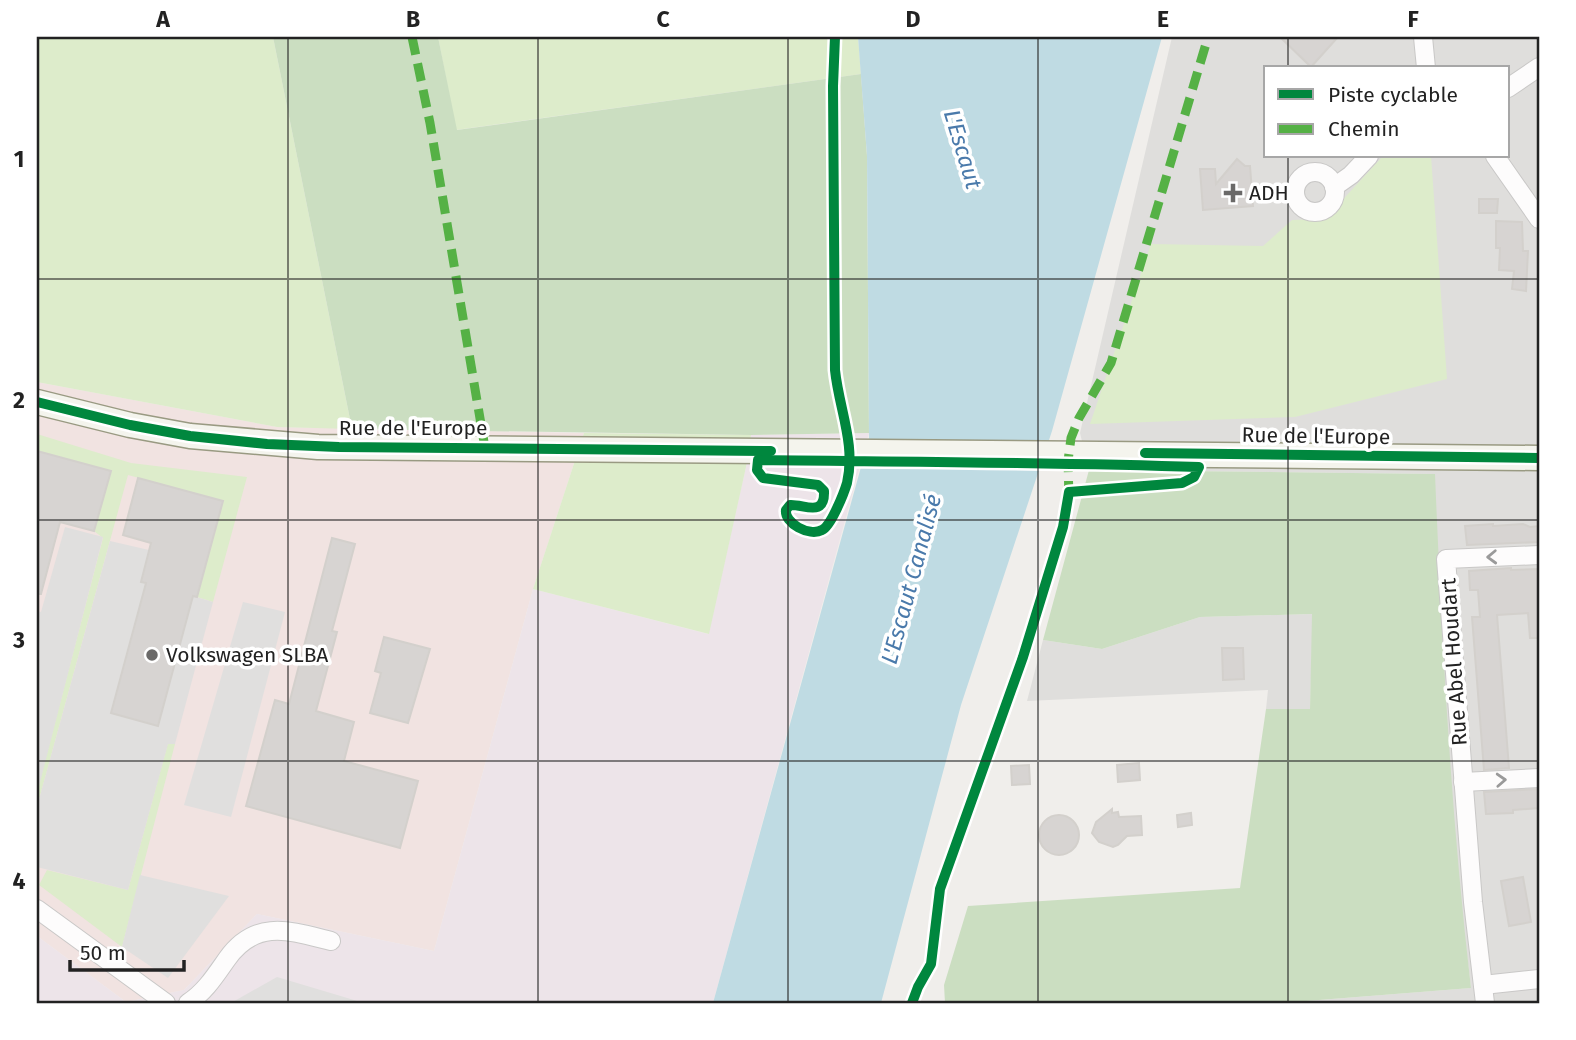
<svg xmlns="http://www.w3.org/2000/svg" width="1576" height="1040" font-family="'Fira Sans',sans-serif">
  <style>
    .residential { fill: #dfdedc; fill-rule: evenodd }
    .commercial { fill: #f1e3e1 }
    .industrial { fill: #ede4e9 }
    .grass { fill: #ddeccb }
    .forest { fill: #cbdec1 }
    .parking { fill: #e0dfde }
    .water { fill: #bfdbe3 }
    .building { fill: #d7d4d2; stroke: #d3d0cc; stroke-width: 2 }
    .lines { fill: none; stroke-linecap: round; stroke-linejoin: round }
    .street-casing { stroke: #c9c8c7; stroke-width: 20 }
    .secondary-casing { stroke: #999a82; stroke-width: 27 }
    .street { stroke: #fdfcfc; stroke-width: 18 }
    .secondary { stroke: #f4f4ed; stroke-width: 24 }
    .quiet { stroke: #55b145; stroke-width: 9; stroke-dasharray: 18 9; stroke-linecap: butt }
    .cycleway-casing { stroke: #fff; stroke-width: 15 }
    .cycleway { stroke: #00873e; stroke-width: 10 }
    .oneway { stroke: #9a9a9a }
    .grid { fill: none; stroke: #222; stroke-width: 2; stroke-opacity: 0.55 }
    .poi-dot { fill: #6a6968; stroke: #fff; stroke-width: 2.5 }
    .labels { text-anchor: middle; stroke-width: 7; stroke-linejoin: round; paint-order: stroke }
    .poi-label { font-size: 21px; fill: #222; stroke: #fff; text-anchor: start }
    .street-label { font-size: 21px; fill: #222; stroke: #fff }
    .water-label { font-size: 23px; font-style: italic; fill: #4a7aab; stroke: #fff }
    .neatline { fill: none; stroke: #222; stroke-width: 2.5 }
    .grid-label { font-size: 23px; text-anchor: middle; font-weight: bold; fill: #222 }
  </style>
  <rect width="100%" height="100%" fill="#f0eeeb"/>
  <!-- residential -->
  <g class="residential">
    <path d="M1172 37H1539V1003H1281L1471 988 1458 882 1443 685 1434 474 1089 470 1080 433ZM1266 68H1508V156H1266Z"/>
    <path d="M1313 614 1310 709H1266L1268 690 1027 701 1043 640 1102 649 1200 617Z"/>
  </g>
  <!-- commercial -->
  <path class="commercial" d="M37 382 277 427 584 433 533 589 434 951 257 914 184 990 126 1002 37 936Z"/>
  <!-- industrial -->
  <path class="industrial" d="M869 433 713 1003H37V936L126 1002 184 990 257 914 434 951 533 589 708 634 746 467 751 435Z"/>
  <!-- grass -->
  <g class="grass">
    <path d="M37 37H273L352 429 277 427 37 382Z"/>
    <path d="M438 37H858L861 74 456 130Z"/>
    <path d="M1383 156H1431L1447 379 1295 417 1090 424 1151 244 1263 246 1292 220 1321 219 1335 208Z"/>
    <path d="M584 433 751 435 746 467 709 634 533 589Z"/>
    <path d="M37 434 131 463 247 477 213 602 197 597 223 501 128 475 37 807V780H40L103 538 94 531 111 471 37 451Z"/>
    <path d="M168 743 175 744 122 947 39 885 47 870 128 890Z"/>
  </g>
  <!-- forest -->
  <g class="forest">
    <path d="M273 37H438L457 130 861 74 867 156 869 433 751 435 352 429Z"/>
    <path d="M1089 470 1435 474C1442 646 1451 817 1471 988L1281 1003H945L944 985 968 906 1240 888 1266 709H1310L1312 614 1200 617 1102 649 1043 640Z"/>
  </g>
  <!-- parking -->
  <g class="parking">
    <path d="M65 527 103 537 37 794V611L41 612Z"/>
    <path d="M110 541 149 550 141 581 146 583 111 713 158 725 193 596 213 602 175 744H168L128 890 37 867V807Z"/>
    <path d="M243 602 285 612 231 817 184 805Z"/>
    <path d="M140 875 229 896 168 978 122 947Z"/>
    <path d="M277 977 364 1003H231Z"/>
  </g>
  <!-- water -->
  <path class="water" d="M858 37H1162L1052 431 961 705 881 1003H713L869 438 867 156Z"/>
  <!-- building -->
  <g class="building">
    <path d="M1280 37H1338L1311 67Z"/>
    <path d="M1237 159 1245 166H1250L1253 206 1203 210 1200 169H1215L1216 184Z"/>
    <path d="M1479 199H1498L1497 213H1479Z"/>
    <path d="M1496 221 1522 222 1523 251H1528L1526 291 1512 289 1514 271 1499 270 1500 248H1496Z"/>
    <path d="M37 451 111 471 94 531 60 522 41 594H37Z"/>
    <path d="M138 478 223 501 197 597 193 596 158 726 111 713 146 583 141 582 151 543 123 535Z"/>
    <path d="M1493 524V526L1523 524 1530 527 1539 526V542L1467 545 1465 526Z"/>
    <path d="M332 538 355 544 332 631 337 632 316 711 354 722 344 761 418 781 400 848 246 806 275 700 289 704Z"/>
    <path d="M1511 568V570L1539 569V638H1530L1528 613 1497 615 1509 768 1484 770 1472 617H1480L1478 590H1470L1469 571Z"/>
    <path d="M384 637 430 649 408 723 370 713 381 673 375 671Z"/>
    <path d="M1222 648H1243L1244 679 1223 680Z"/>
    <path d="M1139 763 1140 780 1118 782 1117 765Z"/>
    <path d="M1029 765 1030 784 1012 785 1011 766Z"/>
    <path d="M1539 789V808L1513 810V813L1486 814 1484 792Z"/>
    <path d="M1112 809V813L1118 812 1119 817 1141 816 1142 835 1127 836 1118 845 1113 847 1099 842 1092 833 1096 822Z"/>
    <path d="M1191 813 1192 825 1178 827 1177 815Z"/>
    <circle cx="1059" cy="835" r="20"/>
    <path d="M1523 877 1531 922 1509 926 1501 881Z"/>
  </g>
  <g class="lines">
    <defs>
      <g id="street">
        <path d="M1423 37 1426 68"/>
        <path d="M1508 88 1539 67"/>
        <path d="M1495 156 1539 219"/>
        <circle cx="1315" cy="192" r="20"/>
        <path d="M1334 187 1351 175 1369 156"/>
        <path d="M1463 782 1539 778"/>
        <path d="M37 909 166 1003"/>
        <path d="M1483 985 1539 979"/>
        <path d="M188 1003C205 992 215 976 227 959 256 918 291 931 331 941"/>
        <path d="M1485 1003 1473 902 1446 559 1539 555"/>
      </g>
      <path id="secondary" d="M37 402 130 425 190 436 318 447 1539 458"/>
    </defs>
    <!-- street casing -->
    <use href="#street" class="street-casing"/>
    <!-- secondary casing -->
    <use href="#secondary" class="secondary-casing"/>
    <!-- street -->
    <use href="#street" class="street"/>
    <!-- secondary -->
    <use href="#secondary" class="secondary"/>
    <!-- quiet -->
    <g class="quiet">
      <path d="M412 37 430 123 485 448"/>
      <path d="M1069 499 1068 461 1071 438 1079 418 1111 363 1208 37"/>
    </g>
    <defs>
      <g id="cycleway">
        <path d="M835 37 833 86 835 370C839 409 856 444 847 483 844 493 831 526 822 530 809 537 784 523 786 510L790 505C804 504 825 518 824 491L818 485 763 478 757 470 758 460C905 462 1052 462 1199 467L1194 477 1182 483 1069 492 1063 527 1023 657 940 889 931 964 918 987 912 1003"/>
        <path d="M37 402 130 425 190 436 267 444 339 447 771 451"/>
        <path d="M1145 453 1539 458"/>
      </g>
    </defs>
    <!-- cycleway casing -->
    <use href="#cycleway" class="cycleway-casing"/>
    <!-- cycleway -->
    <use href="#cycleway" class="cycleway"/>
  </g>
  <!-- one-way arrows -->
  <defs><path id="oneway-chevron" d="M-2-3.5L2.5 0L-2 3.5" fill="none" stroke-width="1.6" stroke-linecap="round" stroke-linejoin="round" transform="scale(1.75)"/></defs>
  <g class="oneway">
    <use href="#oneway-chevron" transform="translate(1492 557) rotate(178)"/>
    <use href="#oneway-chevron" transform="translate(1501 780) rotate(-3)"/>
  </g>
  <!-- grid -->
  <path class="grid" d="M288 37V1003M538 37V1003M788 37V1003M1038 37V1003M1288 37V68M1288 156V1003M37 279H1539M37 520H1539M37 761H1539"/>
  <!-- markers -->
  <g class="poi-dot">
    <path d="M1229.5 182.5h7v7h7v7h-7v7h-7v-7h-7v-7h7z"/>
    <circle cx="152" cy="655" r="7"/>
  </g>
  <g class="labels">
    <!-- poi labels -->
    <g class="poi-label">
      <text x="1249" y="200">ADH</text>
      <text x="166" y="662">Volkswagen SLBA</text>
    </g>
    <!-- street labels -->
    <g class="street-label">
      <text x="413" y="435">Rue de l'Europe</text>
      <text transform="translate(1316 436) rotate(1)" y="7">Rue de l'Europe</text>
      <text transform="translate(1454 662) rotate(-94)" y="7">Rue Abel Houdart</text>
    </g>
    <!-- water labels -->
    <g class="water-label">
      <text transform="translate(963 149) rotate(73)" y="8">L'Escaut</text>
      <text transform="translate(911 579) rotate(-75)" y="8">L'Escaut Canalisé</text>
    </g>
  </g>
  <!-- border -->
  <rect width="1576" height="1040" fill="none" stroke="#ffffff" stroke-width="77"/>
  <!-- legend -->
  <rect x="1264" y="66" width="245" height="91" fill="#ffffff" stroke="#a7a7a7" stroke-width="2"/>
  <rect x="1278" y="89" width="35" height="10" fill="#00873e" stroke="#a7a7a7" stroke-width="2"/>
  <text x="1328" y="102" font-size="21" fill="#222222">Piste cyclable</text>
  <rect x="1278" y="124" width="35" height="10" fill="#55b145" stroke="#a7a7a7" stroke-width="2"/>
  <text x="1328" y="136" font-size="21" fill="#222222">Chemin</text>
  <!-- scale -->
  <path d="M70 960v10h114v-10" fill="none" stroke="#222222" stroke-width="3.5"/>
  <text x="80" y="960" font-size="21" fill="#222222" stroke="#ffffff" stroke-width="5" paint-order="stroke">50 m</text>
  <rect x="38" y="38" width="1500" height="964" class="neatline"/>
  <g class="grid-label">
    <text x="163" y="27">A</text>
    <text x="413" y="27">B</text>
    <text x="663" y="27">C</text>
    <text x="913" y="27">D</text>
    <text x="1163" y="27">E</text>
    <text x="1413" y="27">F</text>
    <text x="19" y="167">1</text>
    <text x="19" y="408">2</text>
    <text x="19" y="648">3</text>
    <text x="19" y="889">4</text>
  </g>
</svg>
